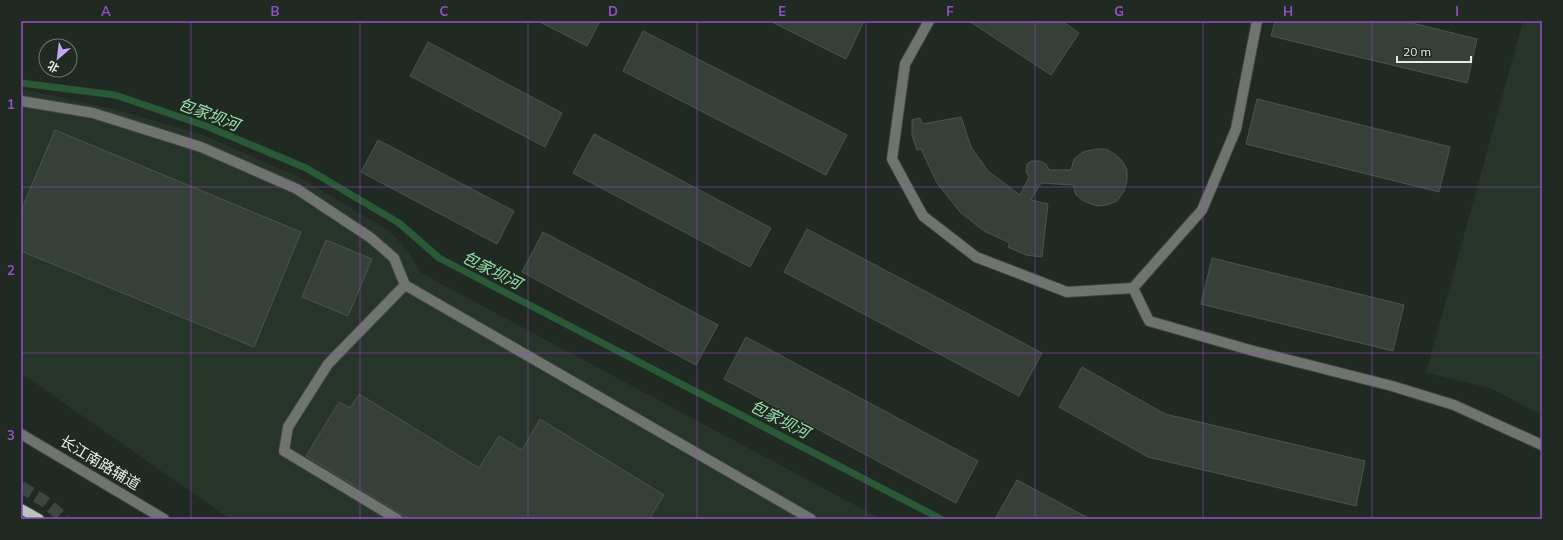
<svg xmlns="http://www.w3.org/2000/svg" width="1563" height="540" font-family="Mulish,'Noto Sans SC',sans-serif">
  <style>
    .built { fill: #273429 }
    .lines { fill: none; stroke-linecap: round; stroke-linejoin: round }
    .stream { stroke: #295937; stroke-width: 7 }
    .building { fill: #373f39; stroke: #4b544d }
    .highway-tunnel { stroke: #3f4641; stroke-width: 12; stroke-dasharray: 12 6; stroke-linecap: butt }
    .minor-casing { stroke: #3d443f; stroke-width: 12 }
    .major-casing { stroke: #3d443f; stroke-width: 12 }
    .minor { stroke: #707471; stroke-width: 10 }
    .major { stroke: #bac2bc; stroke-width: 10 }
    .grid { fill: none; stroke: #9152c7; stroke-width: 1; stroke-opacity: 0.55 }
    .labels { text-anchor: middle; stroke-width: 3.5; stroke-linejoin: round; paint-order: stroke }
    .street-label { font-size: 15px; fill: #e7ece8; stroke: #212923 }
    .water-label { font-size: 16px; font-style: italic; fill: #96e0a9; stroke: #212923 }
    .neatline { fill: none; stroke: #9152c7; stroke-width: 1.5 }
    .grid-label { font-size: 13px; text-anchor: middle; font-weight: bold; fill: #9152c7 }
  </style>
  <rect width="100%" height="100%" fill="#212923"/>
  <!-- built -->
  <g class="built">
    <path d="M1523 21H1542V415L1490 388 1426 373Z"/>
    <path d="M21 89 114 109 203 135 301 178 389 231 408 251 421 273 881 519H230L21 373Z"/>
  </g>
  <g class="lines">
    <!-- stream -->
    <path class="stream" d="M21 83 115 95 206 126 306 168 399 223 439 258 941 519"/>
  </g>
  <!-- building -->
  <g class="building">
    <path d="M538 21H600L587 46Z"/>
    <path d="M770 21H864L846 59Z"/>
    <path d="M969 21H1062L1079 33 1051 75Z"/>
    <path d="M1275 21H1404L1477 39 1467 83 1271 36Z"/>
    <path d="M643 31 847 135 826 175 623 71Z"/>
    <path d="M428 42 562 113 545 147 410 76Z"/>
    <path d="M1257 99 1450 147 1439 192 1246 144Z"/>
    <path d="M961 117 971 147 988 171 1020 195 1029 177 1026 171 1027 164 1032 161H1040L1046 164 1049 170H1071L1074 159 1083 152 1096 149H1106L1116 155 1123 162 1127 170V181L1124 191 1117 201 1107 205 1097 206 1084 201 1076 195 1073 185 1041 183 1031 200 1048 204 1042 257 1026 255 1008 247 1010 243 984 231 960 212 937 183 921 149 917 150 912 135V120L920 118 923 124Z"/>
    <path d="M55 130 301 232 254 347 21 251V211Z"/>
    <path d="M594 134 771 228 750 267 573 173Z"/>
    <path d="M378 140 514 211 497 244 361 172Z"/>
    <path d="M807 229 1042 353 1019 396 784 272Z"/>
    <path d="M543 232 718 325 696 365 522 272Z"/>
    <path d="M326 240 372 259 348 316 302 297Z"/>
    <path d="M1212 258 1404 305 1393 351 1201 304Z"/>
    <path d="M746 337 978 461 956 503 724 379Z"/>
    <path d="M1082 367 1165 414 1365 461 1356 506 1148 457 1059 407Z"/>
    <path d="M359 394 479 468 499 436 522 450 540 419 664 495 649 519H409L306 456 339 402 350 408Z"/>
    <path d="M1017 480 1090 519H995Z"/>
  </g>
  <g class="lines">
    <!-- highway-tunnel -->
    <path class="highway-tunnel" d="M21 487 44 501 65 519"/>
    <defs>
      <g id="minor">
        <path d="M929 21 905 64 892 159 923 216 976 257 1067 292 1133 288 1202 210 1236 129 1257 21"/>
        <path d="M21 101 93 113 201 147 297 189 371 238 394 258 405 285 811 519"/>
        <path d="M1133 288 1149 321 1250 350 1392 386 1454 405 1542 445"/>
        <path d="M21 434 164 519"/>
        <path d="M397 519 284 451 288 427 328 364 405 285"/>
      </g>
      <path id="major" d="M21 509 39 519"/>
    </defs>
    <!-- minor casing -->
    <use href="#minor" class="minor-casing"/>
    <!-- major casing -->
    <use href="#major" class="major-casing"/>
    <!-- minor -->
    <use href="#minor" class="minor"/>
    <!-- major -->
    <use href="#major" class="major"/>
  </g>
  <!-- grid -->
  <path class="grid" d="M191 21V519M360 21V519M528 21V519M697 21V519M866 21V519M1035 21V519M1203 21V519M1372 21V519M21 187H1542M21 353H1542"/>
  <g class="labels">
    <!-- street labels -->
    <g class="street-label">
      <text transform="translate(100 463) rotate(31)" y="5">长江南路辅道</text>
    </g>
    <!-- water labels -->
    <g class="water-label">
      <text transform="translate(209 114) rotate(21)" y="6">包家坝河</text>
      <text transform="translate(492 270) rotate(27)" y="6">包家坝河</text>
      <text transform="translate(780 419) rotate(27)" y="6">包家坝河</text>
    </g>
  </g>
  <!-- border -->
  <rect width="1563" height="540" fill="none" stroke="#212923" stroke-width="44"/>
  <!-- north arrow -->
  <g transform="translate(58 58) rotate(208)"><circle r="19" fill="#212923" stroke="#707772"/>
  <path d="M0-3L7 15L0 10L-7 15Z" fill="#c3a7f2"/>
  <text y="-6" font-size="11" font-weight="bold" text-anchor="middle" fill="#e7ece8">北</text>
  </g>
  <!-- scale -->
  <path d="M1397 56v6h74v-6" fill="none" stroke="#e7ece8" stroke-width="2"/>
  <text x="1403" y="56" font-size="12" fill="#e7ece8" stroke="#212923" stroke-width="3" paint-order="stroke">20 m</text>
  <rect x="22" y="22" width="1519" height="496" class="neatline"/>
  <g class="grid-label">
    <text x="106" y="16">A</text>
    <text x="275" y="16">B</text>
    <text x="444" y="16">C</text>
    <text x="613" y="16">D</text>
    <text x="782" y="16">E</text>
    <text x="950" y="16">F</text>
    <text x="1119" y="16">G</text>
    <text x="1288" y="16">H</text>
    <text x="1457" y="16">I</text>
    <text x="11" y="109">1</text>
    <text x="11" y="275">2</text>
    <text x="11" y="440">3</text>
  </g>
</svg>
